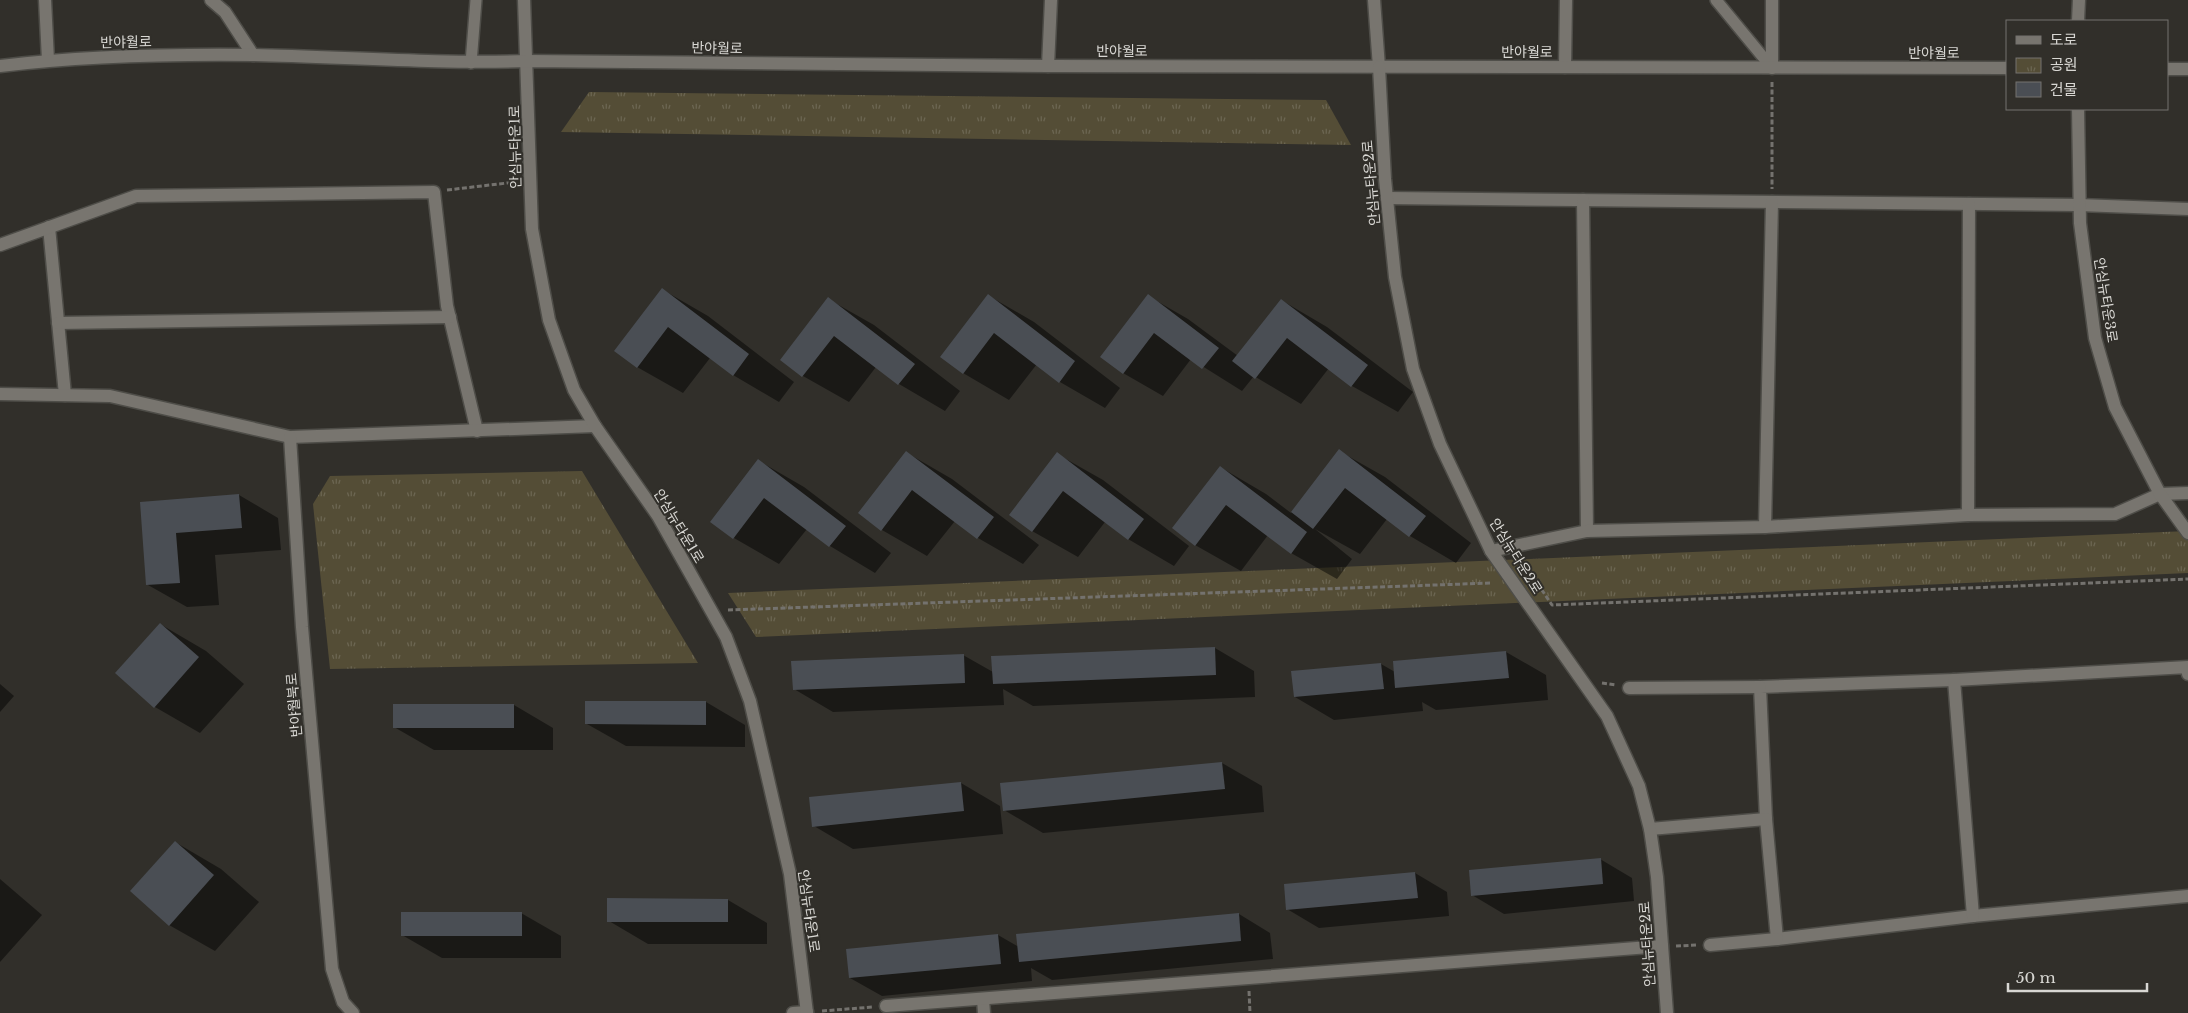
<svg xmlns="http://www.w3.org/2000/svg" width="2188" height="1013" font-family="'Libre Baskerville','Noto Sans KR',serif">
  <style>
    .park { fill: url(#park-tufts) }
    .shadow { fill: #0007 }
    .building { fill: #4a4e54 }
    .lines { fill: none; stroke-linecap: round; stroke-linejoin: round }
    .lane-casing { stroke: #4e4d48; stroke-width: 14 }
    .street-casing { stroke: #4e4d48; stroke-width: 15 }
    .secondary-casing { stroke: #4e4d48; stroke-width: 15 }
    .path { stroke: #74726e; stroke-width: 3; stroke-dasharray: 5 2.5; stroke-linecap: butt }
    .lane { stroke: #78756f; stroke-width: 11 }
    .street { stroke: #78756f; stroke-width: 12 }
    .secondary { stroke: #78756f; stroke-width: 12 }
    .labels { text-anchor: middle; stroke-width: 4; stroke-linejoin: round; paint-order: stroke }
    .street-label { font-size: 14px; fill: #d8d7d3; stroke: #312f2a }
  </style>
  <defs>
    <pattern id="park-tufts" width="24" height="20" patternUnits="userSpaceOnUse" patternTransform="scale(1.25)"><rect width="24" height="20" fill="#544d36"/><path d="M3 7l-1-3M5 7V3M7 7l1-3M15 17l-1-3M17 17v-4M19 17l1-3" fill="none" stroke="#6c6652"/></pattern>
  </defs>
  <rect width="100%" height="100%" fill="#312f2a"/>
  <!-- park -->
  <g class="park">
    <path d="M589 92 1326 100 1351 145 561 132Z"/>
    <path d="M582 471 698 663 330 669 313 504 330 476Z"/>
    <path d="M2188 531V573L756 637 728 593Z"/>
  </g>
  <!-- shadow -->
  <g class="shadow">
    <path d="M663 290 708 316 794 382 779 402 733 375 710 358 683 393 637 367Z"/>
    <path d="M989 296 1034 322 1120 388 1105 408 1060 382 1037 364 1009 400 963 373Z"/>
    <path d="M1148 296 1188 319 1238 356 1281 300 1327 327 1413 392 1398 412 1352 386 1329 368 1301 404 1254 376 1242 391 1191 359 1163 396 1123 373Z"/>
    <path d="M828 299 874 325 960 391 945 411 899 384 876 367 849 402 803 376 781 360Z"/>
    <path d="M1339 451 1385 477 1471 543 1456 563 1410 536 1387 519 1360 554 1315 529 1352 559 1337 579 1291 553 1268 535 1241 571 1195 545 1220 467 1266 494 1291 513Z"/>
    <path d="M907 453 952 479 1039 545 1023 564 978 538 955 521 927 556 882 530Z"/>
    <path d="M1057 454 1103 480 1189 546 1174 566 1128 539 1105 522 1078 557 1032 531Z"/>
    <path d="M759 461 804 487 891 553 875 573 830 546 807 529 779 564 734 538Z"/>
    <path d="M239 495 278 518 281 550 215 555 219 605 187 607 148 585 141 503Z"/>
    <path d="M160 624 206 651 244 684 200 733 155 707Z"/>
    <path d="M1215 648 1254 671 1255 697 1033 706 1003 689 1004 705 833 712 794 689 963 655 993 672Z"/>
    <path d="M1506 652 1546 675 1548 700 1436 710 1422 702 1423 711 1334 720 1295 697 1381 664 1395 672 1394 662Z"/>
    <path d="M0 684 14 696 0 712Z"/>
    <path d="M706 702 745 725V747L626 746 587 724Z"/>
    <path d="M514 705 553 728V750H434L394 727Z"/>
    <path d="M1222 763 1262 786 1264 812 1043 833 1004 810 1001 784Z"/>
    <path d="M961 783 1000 806 1003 834 853 849 814 826Z"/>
    <path d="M175 842 221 869 259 902 215 951 169 925Z"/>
    <path d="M1600 859 1632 878 1634 901 1504 914 1472 895Z"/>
    <path d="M1415 873 1447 892 1449 916 1319 928 1287 909 1285 885Z"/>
    <path d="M0 879 42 915 0 962Z"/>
    <path d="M728 900 767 923V944H648L609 921Z"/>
    <path d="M521 913 561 936V958H442L402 935Z"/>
    <path d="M1239 914 1270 933 1273 959 1052 980 1031 968 1032 981 882 996 850 978 998 935 1019 947Z"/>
  </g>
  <!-- building -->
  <g class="building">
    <path d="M662 288 749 354 733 376 668 327 637 368 614 351Z"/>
    <path d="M988 294 1075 361 1059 383 994 333 963 374 940 357Z"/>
    <path d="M1148 294 1219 348 1202 369 1154 333 1123 374 1100 357Z"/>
    <path d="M828 297 915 364 898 385 834 336 802 377 780 360Z"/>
    <path d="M1281 299 1368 365 1351 387 1287 338 1255 379 1232 361Z"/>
    <path d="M1339 449 1426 516 1409 537 1345 488 1313 529 1291 512Z"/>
    <path d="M906 451 994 517 977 539 912 490 881 531 858 513Z"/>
    <path d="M1057 452 1144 519 1128 540 1063 491 1032 532 1009 515Z"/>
    <path d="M758 459 846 526 829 547 764 498 733 539 710 522Z"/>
    <path d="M1220 466 1307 532 1291 554 1226 505 1195 546 1172 528Z"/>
    <path d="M239 494 242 528 176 533 180 583 146 585 140 502Z"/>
    <path d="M160 623 199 657 154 708 115 673Z"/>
    <path d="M1215 647 1216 675 993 684 991 656Z"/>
    <path d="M1506 651 1509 678 1395 688 1393 661Z"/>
    <path d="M964 654 965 683 793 690 791 661Z"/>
    <path d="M1381 663 1384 689 1294 697 1291 671Z"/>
    <path d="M585 701H706V725L585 724Z"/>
    <rect x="393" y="704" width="121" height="24"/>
    <path d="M1222 762 1225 789 1003 811 1000 783Z"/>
    <path d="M961 782 964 811 812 827 809 797Z"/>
    <path d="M175 841 214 875 169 926 130 891Z"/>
    <path d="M1601 858 1603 884 1471 896 1469 870Z"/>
    <path d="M1415 872 1418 898 1286 910 1284 884Z"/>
    <path d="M607 898 728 899V922H607Z"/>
    <rect x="401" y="912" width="121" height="24"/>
    <path d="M1239 913 1241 941 1019 962 1016 934Z"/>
    <path d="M998 934 1001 964 849 978 846 949Z"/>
  </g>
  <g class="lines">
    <defs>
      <g id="lane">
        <path d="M1716 0 1772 68"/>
        <path d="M471 63 476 0"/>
      </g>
      <g id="street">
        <path d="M45 0 48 60"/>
        <path d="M211 0 225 12 253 55"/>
        <path d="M1374 0 1379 67"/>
        <path d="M2078 21 2079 0"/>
        <path d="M1048 66 1051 0"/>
        <path d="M1565 67 1566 0"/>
        <path d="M1772 68V0"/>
        <path d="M1387 198 2079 205 2188 209"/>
        <path d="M1583 200 1587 531"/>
        <path d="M49 227 65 395"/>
        <path d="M0 245 136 196 434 192 447 306 477 431"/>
        <path d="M58 323 450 317"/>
        <path d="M0 394 110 396 290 437 595 426"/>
        <path d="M290 437 302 627 332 969 343 1002 353 1013"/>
        <path d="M1968 515 1969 204"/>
        <path d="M1765 527 1772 202"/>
        <path d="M1491 551 1587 531 1765 527 1968 515 2115 514 2160 494 2188 493"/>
        <path d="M2188 674V667L1954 680 1760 687 1766 819 1777 939 1973 916 2188 896"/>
        <path d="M1954 680 1973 916"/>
        <path d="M1629 688 1760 687"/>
        <path d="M1650 829 1766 819"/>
        <path d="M1710 945 1777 939"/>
        <path d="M983 999 984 1013"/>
        <path d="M886 1006 1662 946"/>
        <path d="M793 1013 807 1012"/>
      </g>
      <g id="secondary">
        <path d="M524 0 532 229 549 320 574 390 595 426 658 516 726 637 750 701 790 874 807 1013"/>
        <path d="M0 66C84 56 170 54 254 55 345 57 436 64 528 61L1048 66 2007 68"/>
        <path d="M1379 67 1385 179 1395 277 1413 369 1440 444 1491 551 1607 716 1639 786 1650 829 1657 877 1667 1013"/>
        <path d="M2167 69H2188"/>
        <path d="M2078 109 2080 223 2095 338 2115 407 2160 494 2188 533"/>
      </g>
    </defs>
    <!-- lane casing -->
    <use href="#lane" class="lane-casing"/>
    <!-- street casing -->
    <use href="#street" class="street-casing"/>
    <!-- secondary casing -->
    <use href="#secondary" class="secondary-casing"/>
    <!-- path -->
    <g class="path">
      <path d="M1772 82V189"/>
      <path d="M447 190 516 182"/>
      <path d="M1529 571 1552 605 2188 579"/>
      <path d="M728 610 1492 583"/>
      <path d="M1602 683 1616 685"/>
      <path d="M1676 946 1697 945"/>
      <path d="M1249 991 1250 1013"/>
      <path d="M822 1011 873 1007"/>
    </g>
    <!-- lane -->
    <use href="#lane" class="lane"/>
    <!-- street -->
    <use href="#street" class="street"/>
    <!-- secondary -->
    <use href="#secondary" class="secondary"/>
  </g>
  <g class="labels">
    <!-- street labels -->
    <g class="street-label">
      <text transform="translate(126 42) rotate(-1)" y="5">반야월로</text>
      <text transform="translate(717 48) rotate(1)" y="5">반야월로</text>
      <text x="1122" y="56">반야월로</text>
      <text x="1527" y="57">반야월로</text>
      <text x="1934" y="58">반야월로</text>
      <text transform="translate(515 147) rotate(-91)" y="5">안심뉴타운1로</text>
      <text transform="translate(1371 183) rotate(-95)" y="5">안심뉴타운2로</text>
      <text transform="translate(2106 300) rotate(81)" y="5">안심뉴타운3로</text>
      <text transform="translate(679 526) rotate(59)" y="5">안심뉴타운1로</text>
      <text transform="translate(1516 556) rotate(58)" y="5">안심뉴타운2로</text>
      <text transform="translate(294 705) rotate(-95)" y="5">반야월북로</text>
      <text transform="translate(809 911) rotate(82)" y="5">안심뉴타운1로</text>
      <text transform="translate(1647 944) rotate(-94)" y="5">안심뉴타운2로</text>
    </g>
  </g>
  <!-- legend -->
  <rect x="2006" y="20" width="162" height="90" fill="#312f2a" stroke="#74726e"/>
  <rect x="2016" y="36" width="25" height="8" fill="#78756f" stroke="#74726e"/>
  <text x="2050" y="45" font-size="15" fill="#d8d7d3">도로</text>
  <rect x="2016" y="58" width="25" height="15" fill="url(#park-tufts)" stroke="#74726e"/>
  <text x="2050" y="70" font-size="15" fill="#d8d7d3">공원</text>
  <rect x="2016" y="82" width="25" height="15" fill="#4a4e54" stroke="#74726e"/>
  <text x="2050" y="95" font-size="15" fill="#d8d7d3">건물</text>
  <!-- scale -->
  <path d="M2008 983v8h139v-8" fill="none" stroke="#d8d7d3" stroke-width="2.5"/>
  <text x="2016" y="983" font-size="15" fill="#d8d7d3" stroke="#312f2a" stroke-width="4" paint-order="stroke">50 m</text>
</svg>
